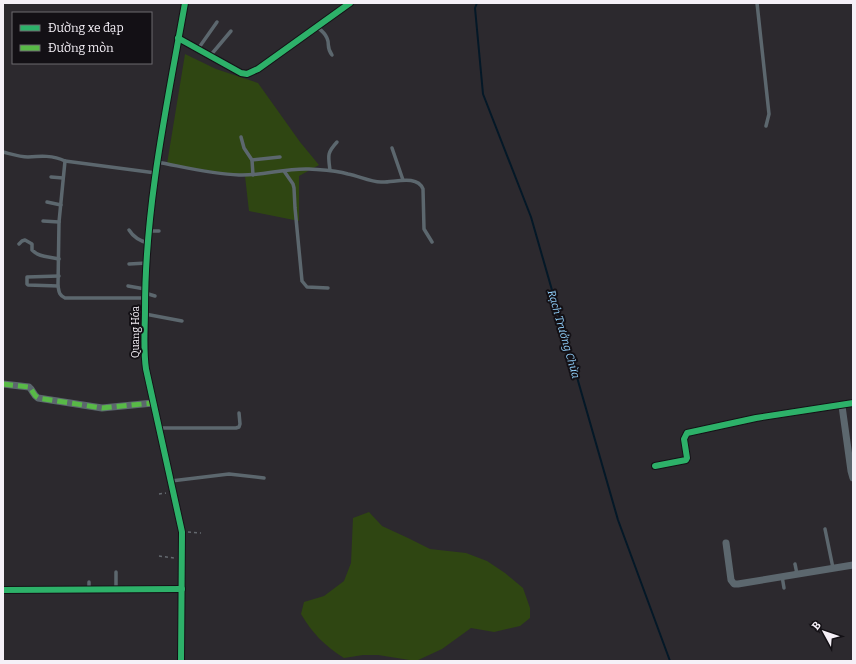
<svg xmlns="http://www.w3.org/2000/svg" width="856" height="664" font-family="Bitter,serif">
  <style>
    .green { fill: #2f4612 }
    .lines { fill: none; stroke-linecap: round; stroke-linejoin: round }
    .stream { stroke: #041827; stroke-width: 2 }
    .path { stroke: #64696f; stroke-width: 1.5; stroke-dasharray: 3 3; stroke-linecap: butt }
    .service { stroke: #5c676e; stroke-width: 3.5 }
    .minor { stroke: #5c676e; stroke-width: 7 }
    .quiet { stroke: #58b947; stroke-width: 5; stroke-dasharray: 10 5; stroke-linecap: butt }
    .cycleway-casing { stroke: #131015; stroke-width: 8 }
    .cycleway { stroke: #2db169; stroke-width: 6 }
    .labels { text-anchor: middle; stroke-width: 4; stroke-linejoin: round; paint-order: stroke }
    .street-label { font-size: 10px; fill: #f5f0f7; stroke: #131015 }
    .water-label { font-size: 11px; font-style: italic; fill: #91cffa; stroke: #131015 }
  </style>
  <rect width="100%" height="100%" fill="#2c292e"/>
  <!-- green -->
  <g class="green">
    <path d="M185 54 216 69 258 83 300 142 319 165 299 176V221L249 211 245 176 167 164Z"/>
    <path d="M369 512 382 526 408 538 430 549 466 553 487 561 505 573 523 588 530 608V618L520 626 494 632 471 628 442 649 416 661 378 655H363L344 658C325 646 312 633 301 614L304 602 324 596 344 581 351 563 353 518Z"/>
  </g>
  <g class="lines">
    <!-- stream -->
    <path class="stream" d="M477 3 475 8 483 94 531 217 618 520 670 661"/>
    <!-- path -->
    <g class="path">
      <path d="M159 494 166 493"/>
      <path d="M188 532 201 533"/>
      <path d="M159 556 174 558"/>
    </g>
    <!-- service -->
    <g class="service">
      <path d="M757 3 769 114 766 126"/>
      <path d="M317 27C321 30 325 33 327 38 330 45 326 47 332 55"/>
      <path d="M198 49 217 22"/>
      <path d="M210 56 231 31"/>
      <path d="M241 137 244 148 252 160 253 175"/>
      <path d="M392 148 403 180"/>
      <path d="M3 152C11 154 20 157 28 157 40 156 53 155 65 161L156 173"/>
      <path d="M252 160 280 157"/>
      <path d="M65 161 59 222 58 286C59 292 59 295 65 298H145"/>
      <path d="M157 162C184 167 211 174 239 175 262 176 285 168 309 169 322 170 335 170 348 174 359 176 370 182 381 182 393 183 417 174 423 189L424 229 432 242"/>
      <path d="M330 170C328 155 327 153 337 142"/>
      <path d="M284 171 293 184 294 188 295 208 302 281 307 287 328 288"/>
      <path d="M51 177 63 178"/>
      <path d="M47 202 61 205"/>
      <path d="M43 221 59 222"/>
      <path d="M129 230C134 238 140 241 148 243"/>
      <path d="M150 231H159"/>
      <path d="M19 244 22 241 25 240 32 244V250C40 258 49 256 59 259"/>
      <path d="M129 264 147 263"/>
      <path d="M58 286 28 285 27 284V277L59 276"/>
      <path d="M128 286 145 289"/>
      <path d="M145 293 155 296"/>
      <path d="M145 314 182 321"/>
      <path d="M159 428H236L239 427 240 424 239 413"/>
      <path d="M171 481 229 474 264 478"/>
      <path d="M825 529 833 568"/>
      <path d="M795 564 797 574"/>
      <path d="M116 572V589"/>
      <path d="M782 576 784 588"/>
      <path d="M89 589V582"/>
    </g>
    <!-- minor -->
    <g class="minor">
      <path d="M178 38 241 73 247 74 258 69 350 3"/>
      <path d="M3 384 29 387C33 390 33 395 38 398L102 408 153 403"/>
      <path d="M842 406 851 471 853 478"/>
      <path d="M655 466 686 460 687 458 684 439 687 433 756 418 853 403"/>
      <path d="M726 543 731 580 734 584H738L853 565"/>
      <path d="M3 590 182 589"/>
      <path d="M181 661 182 532 146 369C143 349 145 329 145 309 145 206 167 104 185 3"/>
    </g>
    <!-- quiet -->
    <path class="quiet" d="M3 384 29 387C33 390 33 395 38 398L102 408 153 403"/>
    <defs>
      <g id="cycleway">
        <path d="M178 38 241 73 247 74 258 69 350 3"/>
        <path d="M655 466 686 460 687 458 684 439 687 433 756 418 853 403"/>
        <path d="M3 590 182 589"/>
        <path d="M181 661 182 532 146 369C143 349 145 329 145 309 145 206 167 104 185 3"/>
      </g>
    </defs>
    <!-- cycleway casing -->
    <use href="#cycleway" class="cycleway-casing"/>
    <!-- cycleway -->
    <use href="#cycleway" class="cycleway"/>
  </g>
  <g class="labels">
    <!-- street labels -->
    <g class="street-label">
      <text transform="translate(135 332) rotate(-90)" y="4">Quang Hóa</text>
    </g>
    <!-- water labels -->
    <g class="water-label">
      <text transform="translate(564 334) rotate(74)" y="4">Rạch Trưởng Chừa</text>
    </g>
  </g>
  <!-- border -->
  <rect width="856" height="664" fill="none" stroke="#f5f0f7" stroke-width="8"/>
  <!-- legend -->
  <rect x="12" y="12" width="140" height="52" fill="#131015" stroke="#6d6a6f"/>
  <rect x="20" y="25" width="20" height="6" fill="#2db169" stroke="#6d6a6f"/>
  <text x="48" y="32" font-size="12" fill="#f5f0f7">Đường xe đạp</text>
  <rect x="20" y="45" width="20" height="6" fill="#58b947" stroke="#6d6a6f"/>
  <text x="48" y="52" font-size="12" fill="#f5f0f7">Đường mòn</text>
  <!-- north arrow -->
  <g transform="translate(824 632) rotate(310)" stroke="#131015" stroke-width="3" paint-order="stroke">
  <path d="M0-3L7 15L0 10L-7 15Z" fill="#f5f0f7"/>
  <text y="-6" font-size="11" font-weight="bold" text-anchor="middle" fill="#f5f0f7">B</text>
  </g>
</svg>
